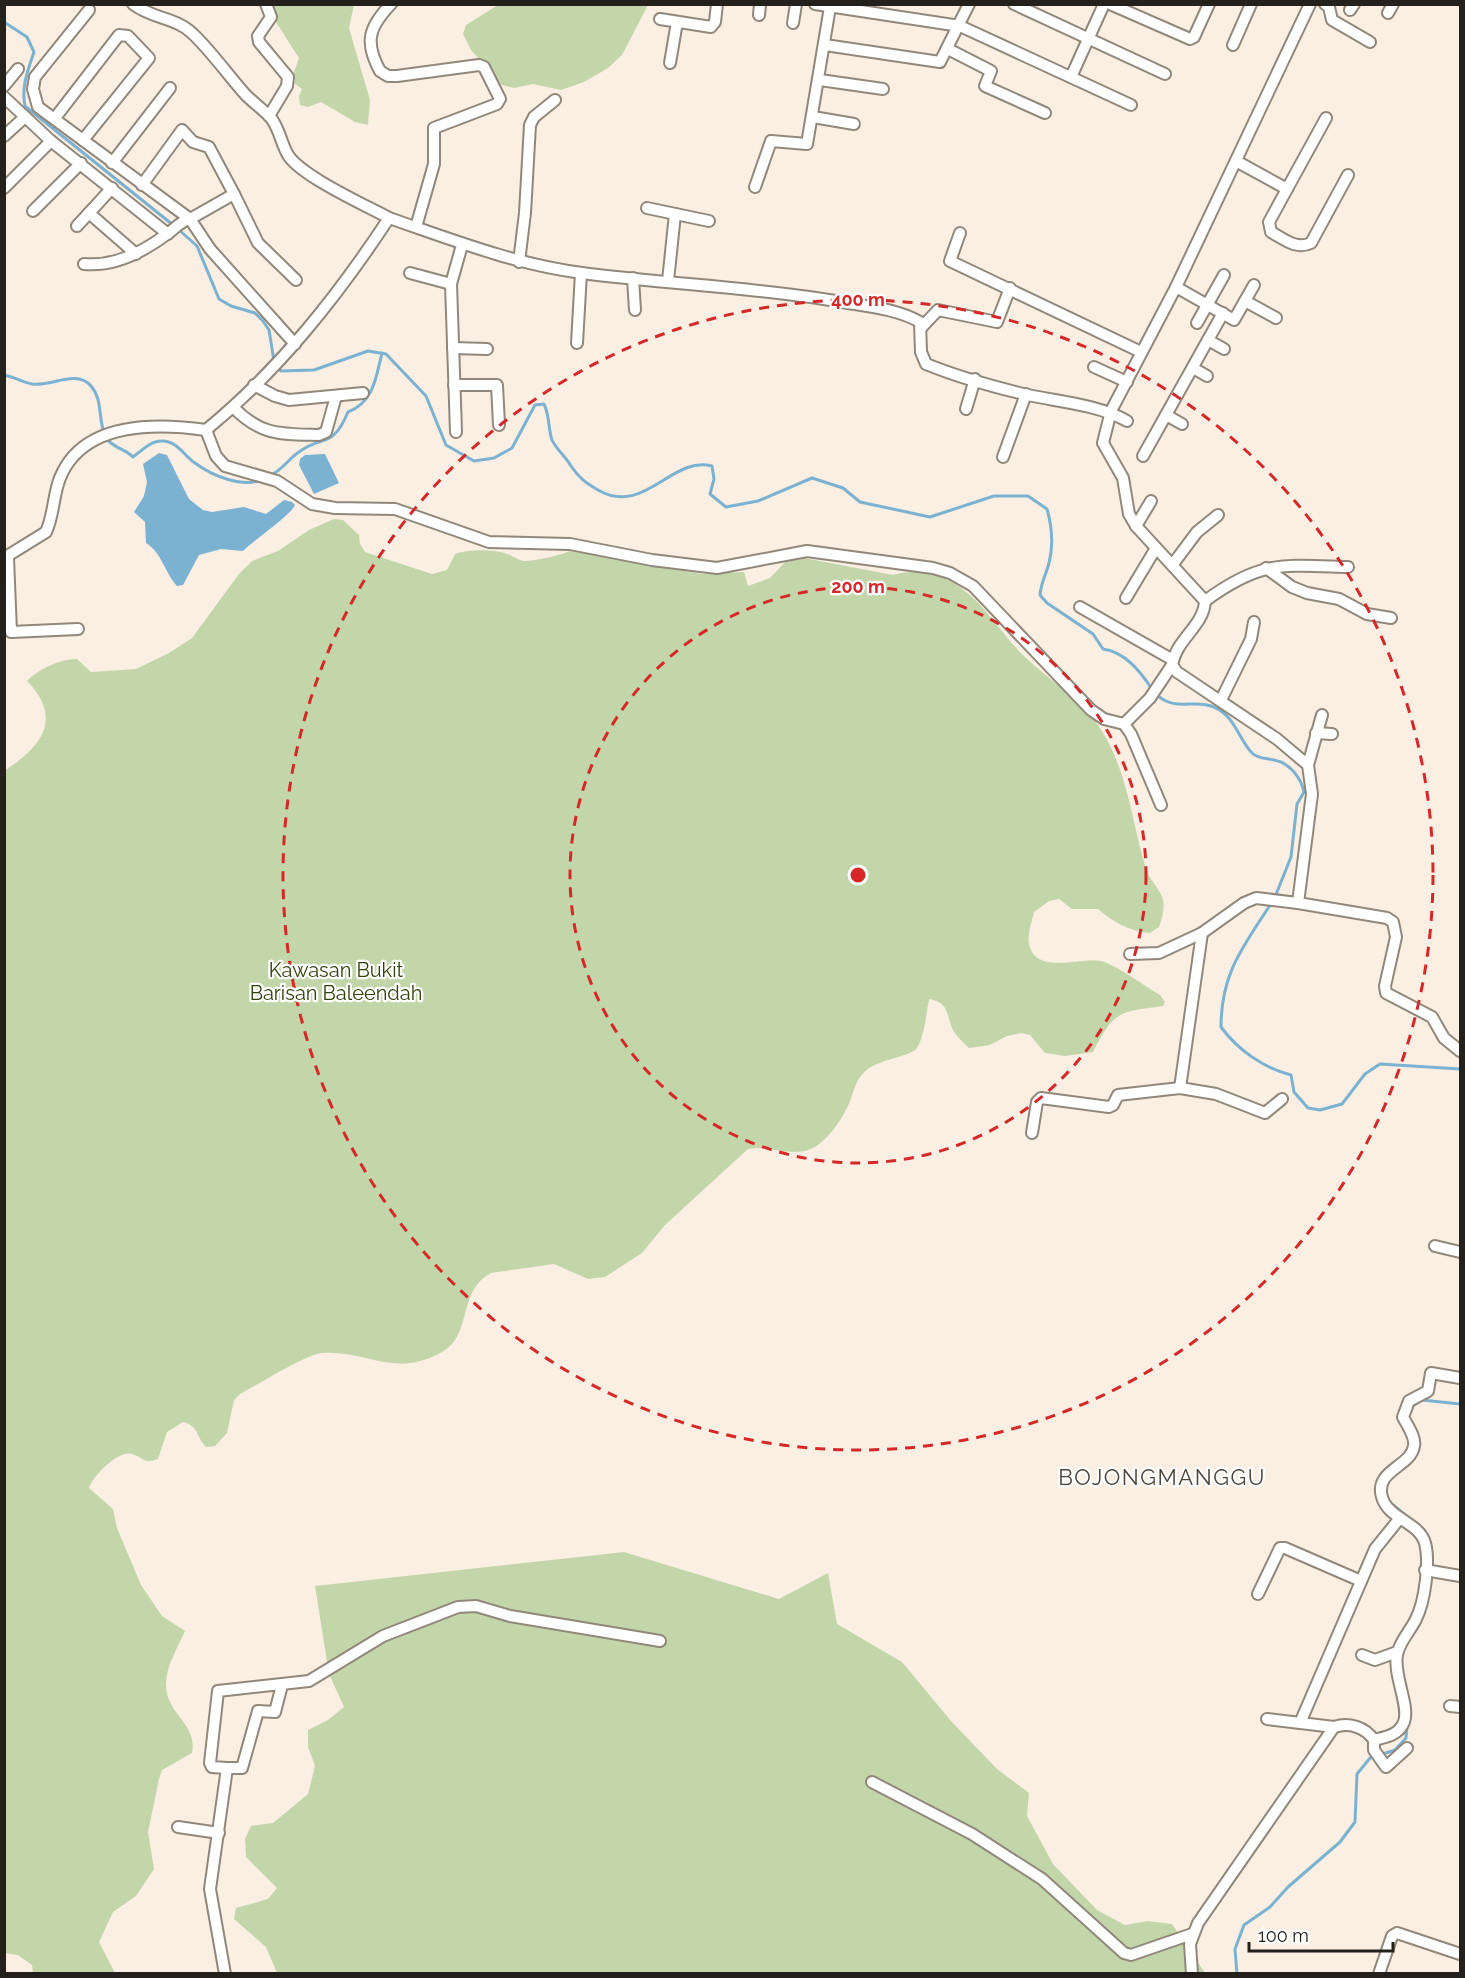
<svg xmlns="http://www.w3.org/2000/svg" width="1465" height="1978" font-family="Raleway,sans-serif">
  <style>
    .green { fill: #c3d6aa }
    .water { fill: #7bb2d2 }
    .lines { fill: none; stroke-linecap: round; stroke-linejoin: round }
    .stream { stroke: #7bb2d2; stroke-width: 3 }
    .street-casing { stroke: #91887b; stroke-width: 14 }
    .street { stroke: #fff; stroke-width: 10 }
    .ring { fill: none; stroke: #d62828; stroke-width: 3; stroke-dasharray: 10 8 }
    .labels { text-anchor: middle; stroke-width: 4.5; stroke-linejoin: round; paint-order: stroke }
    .park-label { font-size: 20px; fill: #30430b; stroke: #fefefe }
    .quarter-label { font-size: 22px; letter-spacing: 1.5px; fill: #4f463b; stroke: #fefefe }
    .centre { fill: #d62828; stroke: #fefefe; stroke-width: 3 }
    .ring-label { font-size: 18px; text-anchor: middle; font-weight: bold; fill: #d62828; stroke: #fefefe; stroke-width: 4.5; stroke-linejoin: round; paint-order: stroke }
  </style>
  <rect width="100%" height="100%" fill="#faefe2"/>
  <!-- green -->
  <g class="green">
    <path d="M265 5H354L349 28 370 100 368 125 355 122 321 102 308 107 300 105 299 96 302 89 295 84 293 75 299 58Z"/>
    <path d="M498 5H648L622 55 608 68 584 82 561 90 533 84 514 88 502 85 471 50 463 34 466 25Z"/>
    <path d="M334 519 343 520 359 535 360 544 365 552 432 574 447 570 455 554C469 549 493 549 507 554 513 556 517 560 524 561 534 561 562 555 570 551L702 574 744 572 748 586 770 578 789 558 799 557 893 575C911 569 933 572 950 581 980 597 997 628 1020 652 1046 679 1082 698 1102 731 1128 773 1132 822 1146 869 1149 879 1162 892 1163 900 1165 909 1162 918 1159 927L1150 933C1129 931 1113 922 1098 909H1072L1059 899 1049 901 1034 912C1032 921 1027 935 1029 944 1036 977 1084 955 1104 962 1115 965 1147 987 1160 995L1165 1002 1163 1006C1118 1012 1114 1011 1093 1052L1065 1056 1045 1053 1030 1035 1021 1033 1007 1036 990 1045 969 1048C964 1043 956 1036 953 1030 946 1015 950 1003 929 999 926 1015 925 1034 917 1048 912 1056 881 1059 868 1069 854 1079 854 1095 847 1108 840 1122 828 1139 815 1147 794 1159 770 1145 748 1149L665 1225 642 1253 605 1277 588 1279 554 1264 491 1273C457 1291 473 1335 442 1352 394 1379 369 1350 322 1353 307 1354 257 1385 240 1394L234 1400 227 1433 215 1446 206 1447C196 1437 199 1426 183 1422L167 1432 158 1459C142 1464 145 1458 132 1454 118 1450 93 1476 89 1488L113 1509 117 1528 141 1585 162 1616 185 1631C177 1649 166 1666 166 1685 166 1714 198 1724 192 1753L162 1770 159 1779 148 1832 154 1869 136 1896 113 1912 99 1942 115 1973H33L32 1965 18 1955 5 1953 4 771C41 747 64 719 27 681 39 669 60 659 77 659L91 672 136 669 169 653 192 638 239 574 252 561 278 551 309 530Z"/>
    <path d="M624 1552 779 1599 828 1573 837 1624 902 1662 951 1721 997 1769 1029 1793 1027 1816 1053 1864 1097 1910 1125 1925 1148 1921 1172 1924 1205 1973H277L266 1947 234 1919 236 1908 268 1899 277 1888 246 1857 245 1839 251 1826 273 1823 308 1794 315 1766 308 1747V1730L328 1720 344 1707 329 1674 315 1586Z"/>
  </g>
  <!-- water -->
  <g class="water">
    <path d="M159 453 167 455 189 499 203 510 212 512 244 507 266 514 284 500 292 502 295 505C291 515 253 541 243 551L221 549 199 555 183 585 177 586C165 573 162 553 146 543L145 522 134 512 144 496 147 482 143 464Z"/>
    <path d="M325 454 339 483 314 494 299 465 300 459 305 455Z"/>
  </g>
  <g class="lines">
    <!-- stream -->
    <g class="stream">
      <path d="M4 22 27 37 34 52C28 70 21 87 25 106L173 225"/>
      <path d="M178 229 197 246 219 299 231 306 255 313 263 321 269 330 274 361"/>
      <path d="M278 367 281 371 314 370 368 351 386 354 426 396 446 445 474 461 494 458 512 448 535 405 544 404C550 416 548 429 552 440 556 449 566 457 571 466 579 478 586 483 598 490 644 517 672 455 712 466L714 479 710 494 726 507 758 501 812 478 843 488 860 502 930 517 994 496H1028L1047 509C1052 527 1054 544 1049 563 1046 575 1041 582 1040 595L1047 603 1093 634 1103 649C1125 652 1140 671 1152 689"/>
      <path d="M4 375C14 377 23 382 32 384 51 387 76 369 91 386 103 400 98 418 104 432"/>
      <path d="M106 438C114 449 125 448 133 457 141 451 151 441 161 441 177 440 184 456 195 463 211 475 241 488 261 480"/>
      <path d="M269 476C282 471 288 459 299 452 323 434 332 450 348 412 374 402 376 377 382 353"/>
      <path d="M1156 694C1176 713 1193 698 1214 707 1235 716 1238 738 1252 753 1258 759 1266 758 1274 760 1290 763 1301 778 1304 792L1297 804 1291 857 1275 897"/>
      <path d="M1272 902C1244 946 1221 972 1221 1027 1237 1049 1263 1068 1291 1075L1294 1092 1308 1108 1320 1110 1342 1104 1365 1074 1380 1064 1460 1069"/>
      <path d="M1411 1407 1422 1400 1460 1404"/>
      <path d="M1392 1504 1410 1519"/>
      <path d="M1416 1523C1430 1533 1433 1547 1432 1564"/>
      <path d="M1237 1974 1235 1949 1244 1925 1270 1907 1288 1887 1340 1842 1355 1822 1357 1774 1370 1758 1395 1750 1406 1738 1407 1726"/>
    </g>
    <defs>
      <g id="street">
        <path d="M133 4C152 19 176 17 193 34 212 52 227 74 244 93 252 102 263 109 271 118 280 130 281 143 288 155 301 176 365 205 389 218"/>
        <path d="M266 4 271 17 258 36 259 42 288 77 287 86 269 116"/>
        <path d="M391 4C369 27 364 42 380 71L388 76H397L479 65 484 67 500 99 497 104 434 128V164L416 227"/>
        <path d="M815 4 960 26 1131 105"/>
        <path d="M1014 4 1165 74"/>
        <path d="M1110 4 1190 39 1194 37 1209 4"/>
        <path d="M1310 4 1176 287 1111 411 1103 443 1123 478 1129 514 1136 526 1205 601C1204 626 1176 639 1172 665L1177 672 1277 739 1308 765 1312 794 1298 903 1387 918 1393 922 1396 937 1385 986 1386 993 1432 1017 1444 1038 1460 1051"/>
        <path d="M1325 4 1329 7 1332 20 1370 42"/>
        <path d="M89 10 35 77 33 89 38 107 190 219"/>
        <path d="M1350 10 1354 4"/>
        <path d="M1388 13 1393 4"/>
        <path d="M759 15 760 4"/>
        <path d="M660 19 711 27 715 22 717 4"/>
        <path d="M793 23 796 4"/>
        <path d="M825 45 940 62 969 4"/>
        <path d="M1233 45 1251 4"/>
        <path d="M948 49 991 71 985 86 1045 113"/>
        <path d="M670 63 677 22"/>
        <path d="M1071 77 1104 4"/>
        <path d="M820 80 883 89"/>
        <path d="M4 86 18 69"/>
        <path d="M4 97 51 141 168 234"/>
        <path d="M813 117 854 124"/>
        <path d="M55 118 119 35 128 36 149 58 83 140"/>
        <path d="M4 136 25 117"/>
        <path d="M1236 161 1287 189 1326 118"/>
        <path d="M112 163 170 88"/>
        <path d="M142 185 182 130 193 142 209 147 234 194"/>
        <path d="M755 187 771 141 807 144 830 7"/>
        <path d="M4 188 51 141"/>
        <path d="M1287 189 1269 222 1271 232C1284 239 1296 250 1311 243L1348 175"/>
        <path d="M647 208 709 221"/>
        <path d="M33 211 81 163"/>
        <path d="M89 213 136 254"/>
        <path d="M77 226 112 188"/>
        <path d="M960 233 950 261 1141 352"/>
        <path d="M519 262 525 213 530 125 534 117 555 100"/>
        <path d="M84 264C115 267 143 252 167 234 176 228 179 222 190 219"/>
        <path d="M410 273 451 284"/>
        <path d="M633 278 635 310"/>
        <path d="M668 281 675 214"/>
        <path d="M1176 287 1234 320 1254 285"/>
        <path d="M1245 301 1276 318"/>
        <path d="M1197 323 1224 275"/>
        <path d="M921 328 938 310 997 322 1010 288"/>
        <path d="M1208 340 1224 349"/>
        <path d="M577 343 581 273"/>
        <path d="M295 344 210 249 190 219 234 194 258 243 296 280"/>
        <path d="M453 348 487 349"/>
        <path d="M1094 367 1127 382"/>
        <path d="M1193 368 1207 376"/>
        <path d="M254 385 275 396 289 400 363 393"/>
        <path d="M454 385H497L499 425"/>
        <path d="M233 407C261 436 281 434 319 435L326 432 336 396"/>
        <path d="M966 409 975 379"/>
        <path d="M1166 415 1182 424"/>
        <path d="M1127 421C1099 405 1061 402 1028 395 994 387 958 377 926 364L921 352 920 322C896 308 863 306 836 301 752 287 667 284 582 273 514 264 453 240 389 218 337 297 279 370 206 430L216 456 225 466 277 481 312 504 335 508 395 509 489 542 570 544 652 560 717 568 807 551 933 568 950 573 973 586 1091 710 1104 719 1124 724 1150 698 1172 665"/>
        <path d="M456 432 451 284 462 245"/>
        <path d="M1143 456 1223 313"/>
        <path d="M1003 457 1026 394"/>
        <path d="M1136 526 1151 501"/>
        <path d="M4 558 46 532C54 515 53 495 60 478 83 421 156 423 206 430"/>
        <path d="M8 558 11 632 78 629"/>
        <path d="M1173 564 1197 532 1218 515"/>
        <path d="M1266 568 1292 587 1307 593 1339 599 1367 614 1391 618"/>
        <path d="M1126 598 1156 548"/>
        <path d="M1205 601C1261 560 1282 565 1348 567"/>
        <path d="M1080 607 1173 660"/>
        <path d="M1221 700 1251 639 1254 622"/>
        <path d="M1124 724 1131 734 1161 805"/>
        <path d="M1316 733 1332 734"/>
        <path d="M1308 765 1322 715"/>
        <path d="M1130 954 1159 953 1202 933 1244 903 1256 898 1298 903"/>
        <path d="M1180 1088 1202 933"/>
        <path d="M1032 1133 1037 1102 1041 1098 1109 1107 1113 1105 1118 1095 1180 1088 1216 1094 1265 1113 1282 1099"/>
        <path d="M1435 1246 1460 1252"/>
        <path d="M1425 1570 1460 1576"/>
        <path d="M1258 1594 1280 1548H1285L1361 1581"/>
        <path d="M1362 1655 1375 1660 1397 1652"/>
        <path d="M1450 1706 1460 1707"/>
        <path d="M1300 1723 1375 1549 1400 1518"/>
        <path d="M1334 1727C1349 1722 1365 1727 1374 1740V1750L1386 1767 1407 1748"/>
        <path d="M1374 1740C1386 1737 1399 1735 1404 1722 1410 1706 1393 1675 1397 1655 1399 1642 1411 1630 1416 1619 1425 1601 1430 1562 1425 1543 1419 1522 1388 1519 1382 1497 1374 1470 1411 1467 1414 1446 1416 1437 1407 1425 1403 1417L1409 1401 1428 1391 1431 1373 1460 1378"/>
        <path d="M227 1768H242L258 1711 275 1712 282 1685"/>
        <path d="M872 1782 972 1834 1042 1879 1124 1953 1131 1955 1192 1934"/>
        <path d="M178 1827 219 1833"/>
        <path d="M225 1974 210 1889 227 1768 212 1767 210 1763 218 1691 309 1681 383 1636 458 1607 476 1606 510 1616 660 1641"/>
        <path d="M1192 1974 1190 1944 1198 1923 1334 1727 1267 1719"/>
        <path d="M1379 1974 1392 1936 1397 1933 1460 1954"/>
      </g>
    </defs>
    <!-- street casing -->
    <use href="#street" class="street-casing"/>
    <!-- street -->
    <use href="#street" class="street"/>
  </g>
  <!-- distance rings -->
  <g class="ring">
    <circle cx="858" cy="875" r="288"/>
    <circle cx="858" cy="875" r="575"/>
  </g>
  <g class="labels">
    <!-- park labels -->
    <g class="park-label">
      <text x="336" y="977">Kawasan Bukit<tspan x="336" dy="23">Barisan Baleendah</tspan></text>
    </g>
    <!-- quarter labels -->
    <g class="quarter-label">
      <text x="1162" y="1485">BOJONGMANGGU</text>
    </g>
  </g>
  <circle cx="858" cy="875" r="9" class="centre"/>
  <g class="ring-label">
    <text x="858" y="306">400 m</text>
    <text x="858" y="593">200 m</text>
  </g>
  <!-- border -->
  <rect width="1465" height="1978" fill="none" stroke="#24201b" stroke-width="12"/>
  <!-- scale -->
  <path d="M1249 1942v9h144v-9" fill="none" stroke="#24201b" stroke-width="3"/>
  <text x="1258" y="1942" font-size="18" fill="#24201b" stroke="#fefefe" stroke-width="4.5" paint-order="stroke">100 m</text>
</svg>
